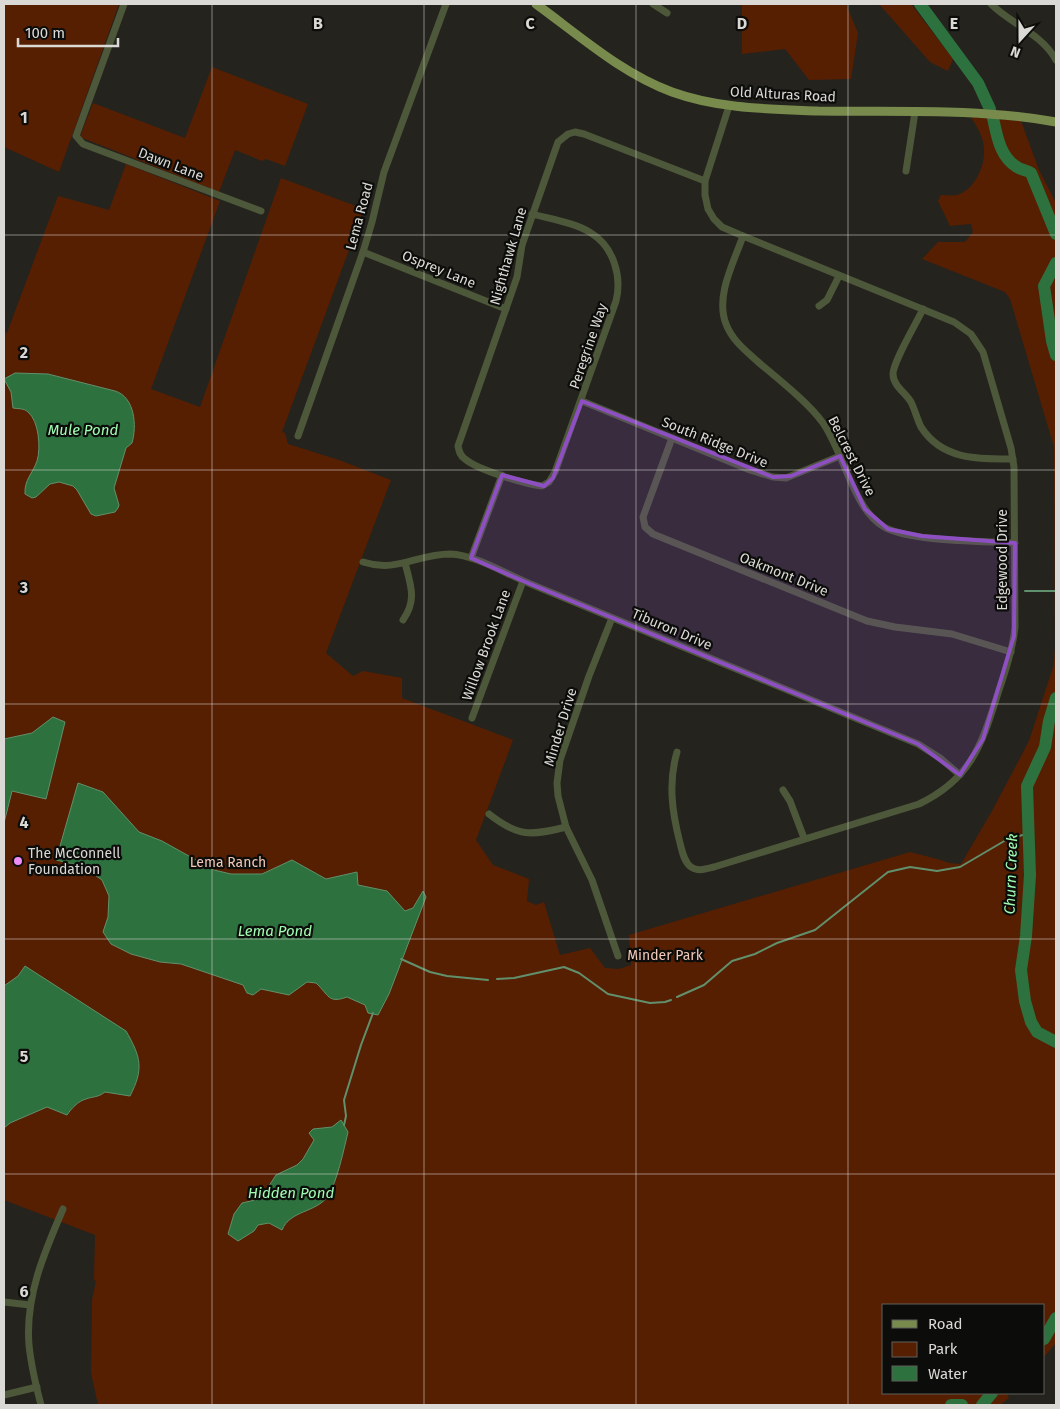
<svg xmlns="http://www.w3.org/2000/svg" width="1060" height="1409" font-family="'Fira Sans',sans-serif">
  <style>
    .green { fill: #571f02 }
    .water { fill: #2d713f; stroke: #61906c }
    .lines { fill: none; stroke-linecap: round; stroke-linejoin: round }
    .stream { stroke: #61906c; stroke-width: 2 }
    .river { stroke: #2d713f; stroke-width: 12 }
    .minor { stroke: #4d573a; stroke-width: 7 }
    .major { stroke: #788b4d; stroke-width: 9 }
    .marked { fill: #8e4fc3; fill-opacity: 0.2; stroke: #8e4fc3; stroke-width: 4; stroke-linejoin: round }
    .grid { fill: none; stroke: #dad9d5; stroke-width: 1; stroke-opacity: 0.55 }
    .poi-dot { fill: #ee8cf8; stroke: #0c0c0a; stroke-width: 2 }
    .labels { text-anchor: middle; stroke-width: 4.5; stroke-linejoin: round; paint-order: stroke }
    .street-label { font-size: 14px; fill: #dad9d5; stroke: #0c0c0a }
    .poi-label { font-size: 14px; fill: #dad9d5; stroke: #0c0c0a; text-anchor: start }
    .park-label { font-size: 14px; fill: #f2c8b7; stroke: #0c0c0a }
    .water-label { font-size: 15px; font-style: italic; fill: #a0fdb2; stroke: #0c0c0a }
    .grid-label { font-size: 16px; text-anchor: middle; font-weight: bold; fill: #dad9d5; stroke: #0c0c0a; stroke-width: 4.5; stroke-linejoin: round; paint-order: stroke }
  </style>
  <rect width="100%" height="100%" fill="#24231d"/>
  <!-- green -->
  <g class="green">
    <path d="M4 4H119L59 172 4 147Z"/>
    <path d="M742 4H846L858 33 851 79 809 80 785 49 742 54Z"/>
    <path d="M879 4H911L953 59 948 71 930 62Z"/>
    <path d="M212 67 308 104 285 166 266 159 262 161 235 150 219 192 80 137 93 103 185 138Z"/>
    <path d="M971 117 1021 121 1039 170 1056 203V1343L1044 1357V1305H884V1393H1007L1009 1398 1000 1405H98L91 1373 92 1300 96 1281 94 1280 95 1235 4 1200V332L7 333 58 196 109 210 126 164 220 201 151 389 200 407 281 178 364 209 282 432 285 433 288 444 339 460 391 480 326 653 353 676 363 671 402 678V698L513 740 476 840 493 865 529 879 527 901 536 905 544 902 560 955 590 948 605 968 619 969 631 965 629 935 910 852 941 860 949 863 961 864 992 811 1029 741 1054 664 1055 647 1054 447 1010 299 1005 292 922 259 938 242H965L973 232 971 224 950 226 938 201 941 195C946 195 952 196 957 195 974 190 985 167 984 150 984 137 977 127 971 117Z"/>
  </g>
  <!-- water -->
  <g class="water">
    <path d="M15 373 48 374 115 391C135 397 137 426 132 443L126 448 114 488 119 505 118 508 115 512 96 516 91 514 77 490 73 486 59 482 50 484 36 497 32 498 25 494C24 480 33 473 37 461 41 448 39 421 28 412 24 408 18 409 13 408L11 392 4 379Z"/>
    <path d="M53 717 65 722 46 799 12 791 4 823V739L32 733Z"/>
    <path d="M78 783 103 792 139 832 162 841 214 870 231 874H262L292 860 326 879 357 872 358 885 387 891 405 911 413 908 423 891 426 897 389 994 378 1015 368 1013 365 1005 347 997C328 1004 329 995 316 983L307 982 289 995 261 989 253 995 247 993 243 985 181 964 160 962 131 954 111 944 103 932 108 917 109 896 102 880 82 866 56 860Z"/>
    <path d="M25 966 126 1031C141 1057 144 1069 130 1096L105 1092C97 1098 94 1096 86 1099 78 1101 71 1109 67 1115L47 1107 10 1123 4 1128V986L18 976Z"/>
    <path d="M341 1120 348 1132C344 1149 337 1182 328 1196 316 1213 290 1210 282 1230L269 1223 258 1225 254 1231 238 1241 228 1234 234 1214 242 1203 255 1200 265 1192 276 1175 297 1165 303 1159 314 1140 309 1133 313 1129 332 1127Z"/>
  </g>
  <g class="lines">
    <!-- stream -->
    <g class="stream">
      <path d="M1025 591H1055"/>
      <path d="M401 959 430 972 447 976 488 980"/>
      <path d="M497 979 514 978 564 967 579 973 608 994 650 1003 665 1002 671 1000"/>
      <path d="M677 997 704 985 732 961 755 954 777 943 815 930 888 872 910 867 937 871 960 867 1006 840 1029 833"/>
      <path d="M344 1125 346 1116 344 1100 361 1045 373 1013"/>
    </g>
    <!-- river -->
    <g class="river">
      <path d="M920 4 978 83 990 109"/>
      <path d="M993 118C997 136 1000 157 1017 167 1021 170 1027 170 1031 173L1056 234"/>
      <path d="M1056 263 1044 286 1052 341 1056 355"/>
      <path d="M1056 698 1049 721 1045 747 1027 786 1030 875 1026 936 1021 970 1025 1001 1031 1022 1037 1032 1056 1042"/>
      <path d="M1044 1339 1056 1318"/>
      <path d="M951 1405H962"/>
      <path d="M982 1405 992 1393"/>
    </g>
    <!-- minor -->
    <g class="minor">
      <path d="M124 4 76 136 83 144 261 211"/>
      <path d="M653 4 667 13"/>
      <path d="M991 4C1011 24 1042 34 1056 60"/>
      <path d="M906 171 915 112"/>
      <path d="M532 214C550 219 576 223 591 233 614 247 622 277 616 301L555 472 549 482 542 486C525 484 478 470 465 459 460 456 459 451 458 446L517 277 522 245 558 142 568 134 575 132 584 134 705 181"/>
      <path d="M743 236C734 262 715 296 726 324 732 340 745 350 757 361 777 378 809 403 823 423 844 453 853 509 884 527 911 542 982 541 1015 543"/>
      <path d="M363 252 506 309"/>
      <path d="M819 306 827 300 839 276"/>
      <path d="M923 309C917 322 893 362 893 374 893 386 906 393 911 402 915 410 917 419 921 427 942 460 978 459 1013 459"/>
      <path d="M582 401 750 470 773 477 786 478 840 456"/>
      <path d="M298 436 363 252 372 222 384 172 446 4"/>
      <path d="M672 438 643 517 645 527 653 534 867 621 895 627 952 634 1011 652"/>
      <path d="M471 558 502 475"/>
      <path d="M363 562C397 573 417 554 450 554 477 555 507 575 533 585L918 744 940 758 960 775"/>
      <path d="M612 618 589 676 560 760 557 783 558 796 566 827 592 880 618 956"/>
      <path d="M403 620C417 600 411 586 405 563"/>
      <path d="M472 718 523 581"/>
      <path d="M677 752C668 783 672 812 680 843 682 851 684 862 691 867 698 872 706 869 714 867L919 804C973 778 982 743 999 690 1006 670 1013 648 1015 627L1014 467 1011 448 983 352 971 334 954 322 743 236 722 227 714 219 708 209 705 195V181L729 106"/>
      <path d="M783 790 790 801 804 838"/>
      <path d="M489 814C518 837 531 836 566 827"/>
      <path d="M4 1302 30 1305"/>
      <path d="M4 1395 37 1387"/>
      <path d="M41 1405C36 1386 31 1365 29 1345 25 1297 44 1253 63 1209"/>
    </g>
    <!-- major -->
    <path class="major" d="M536 4C580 36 621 73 672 92 719 109 769 109 818 111 897 112 978 108 1056 122"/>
  </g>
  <!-- marked area -->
  <path class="marked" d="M582 401 773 477 791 476 840 456 865 509 888 529 922 536 1015 543 1014 636 983 739 960 775 918 744 523 581 471 558 502 475 544 486 553 478Z"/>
  <!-- grid -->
  <path class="grid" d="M212 4V1405M424 4V1405M636 4V1405M848 4V1405M4 235H1056M4 470H1056M4 704H1056M4 939H1056M4 1174H1056"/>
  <!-- markers -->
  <circle class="poi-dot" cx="18" cy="861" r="5"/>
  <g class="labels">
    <!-- street labels -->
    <g class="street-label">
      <text transform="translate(783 94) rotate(3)" y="5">Old Alturas Road</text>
      <text transform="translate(171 164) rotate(21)" y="5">Dawn Lane</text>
      <text transform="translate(359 216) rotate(-75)" y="5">Lema Road</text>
      <text transform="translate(508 256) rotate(-74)" y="5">Nighthawk Lane</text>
      <text transform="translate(439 269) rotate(22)" y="5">Osprey Lane</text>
      <text transform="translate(588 346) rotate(-71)" y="5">Peregrine Way</text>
      <text transform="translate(715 442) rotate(22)" y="5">South Ridge Drive</text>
      <text transform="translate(852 456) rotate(63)" y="5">Belcrest Drive</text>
      <text transform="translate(1002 560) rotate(-90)" y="5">Edgewood Drive</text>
      <text transform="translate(784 574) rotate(22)" y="5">Oakmont Drive</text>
      <text transform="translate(672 629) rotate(23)" y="5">Tiburon Drive</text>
      <text transform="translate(486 645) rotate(-70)" y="5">Willow Brook Lane</text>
      <text transform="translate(560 727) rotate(-73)" y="5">Minder Drive</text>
    </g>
    <!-- poi labels -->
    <g class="poi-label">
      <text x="28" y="858">The McConnell<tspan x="28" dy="16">Foundation</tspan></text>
    </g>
    <!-- park labels -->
    <g class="park-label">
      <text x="228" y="867">Lema Ranch</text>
      <text x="665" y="960">Minder Park</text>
    </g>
    <!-- water labels -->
    <g class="water-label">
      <text x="83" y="435">Mule Pond</text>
      <text transform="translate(1011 874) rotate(-88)" y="5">Churn Creek</text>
      <text x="275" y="936">Lema Pond</text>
      <text x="291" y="1198">Hidden Pond</text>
    </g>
  </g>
  <g class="grid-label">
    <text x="318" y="29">B</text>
    <text x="530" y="29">C</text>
    <text x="742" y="29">D</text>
    <text x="954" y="29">E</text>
    <text x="24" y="123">1</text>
    <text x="24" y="358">2</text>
    <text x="24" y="593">3</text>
    <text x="24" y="828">4</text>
    <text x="24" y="1062">5</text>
    <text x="24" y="1297">6</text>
  </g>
  <!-- border -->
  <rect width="1060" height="1409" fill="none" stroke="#dad9d5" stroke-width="10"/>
  <!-- legend -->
  <rect x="882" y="1304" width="162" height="90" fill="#0c0c0a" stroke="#5e5e5b"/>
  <rect x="892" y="1320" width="25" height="8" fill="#788b4d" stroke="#5e5e5b"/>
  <text x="928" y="1329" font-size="15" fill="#dad9d5">Road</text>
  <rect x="892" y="1342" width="25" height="15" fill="#571f02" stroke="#5e5e5b"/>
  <text x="928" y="1354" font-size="15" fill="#dad9d5">Park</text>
  <rect x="892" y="1366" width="25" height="15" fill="#2d713f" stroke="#5e5e5b"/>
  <text x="928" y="1379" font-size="15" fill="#dad9d5">Water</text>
  <!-- north arrow -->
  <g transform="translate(1020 40) rotate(201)" stroke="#0c0c0a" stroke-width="4" paint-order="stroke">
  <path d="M0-4L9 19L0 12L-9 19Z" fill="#dad9d5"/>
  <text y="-8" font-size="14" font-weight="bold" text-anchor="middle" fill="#dad9d5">N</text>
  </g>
  <!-- scale -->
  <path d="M18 38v8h100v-8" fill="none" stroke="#dad9d5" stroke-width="2.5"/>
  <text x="25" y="38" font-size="15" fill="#dad9d5" stroke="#0c0c0a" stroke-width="4" paint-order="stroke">100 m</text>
</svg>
